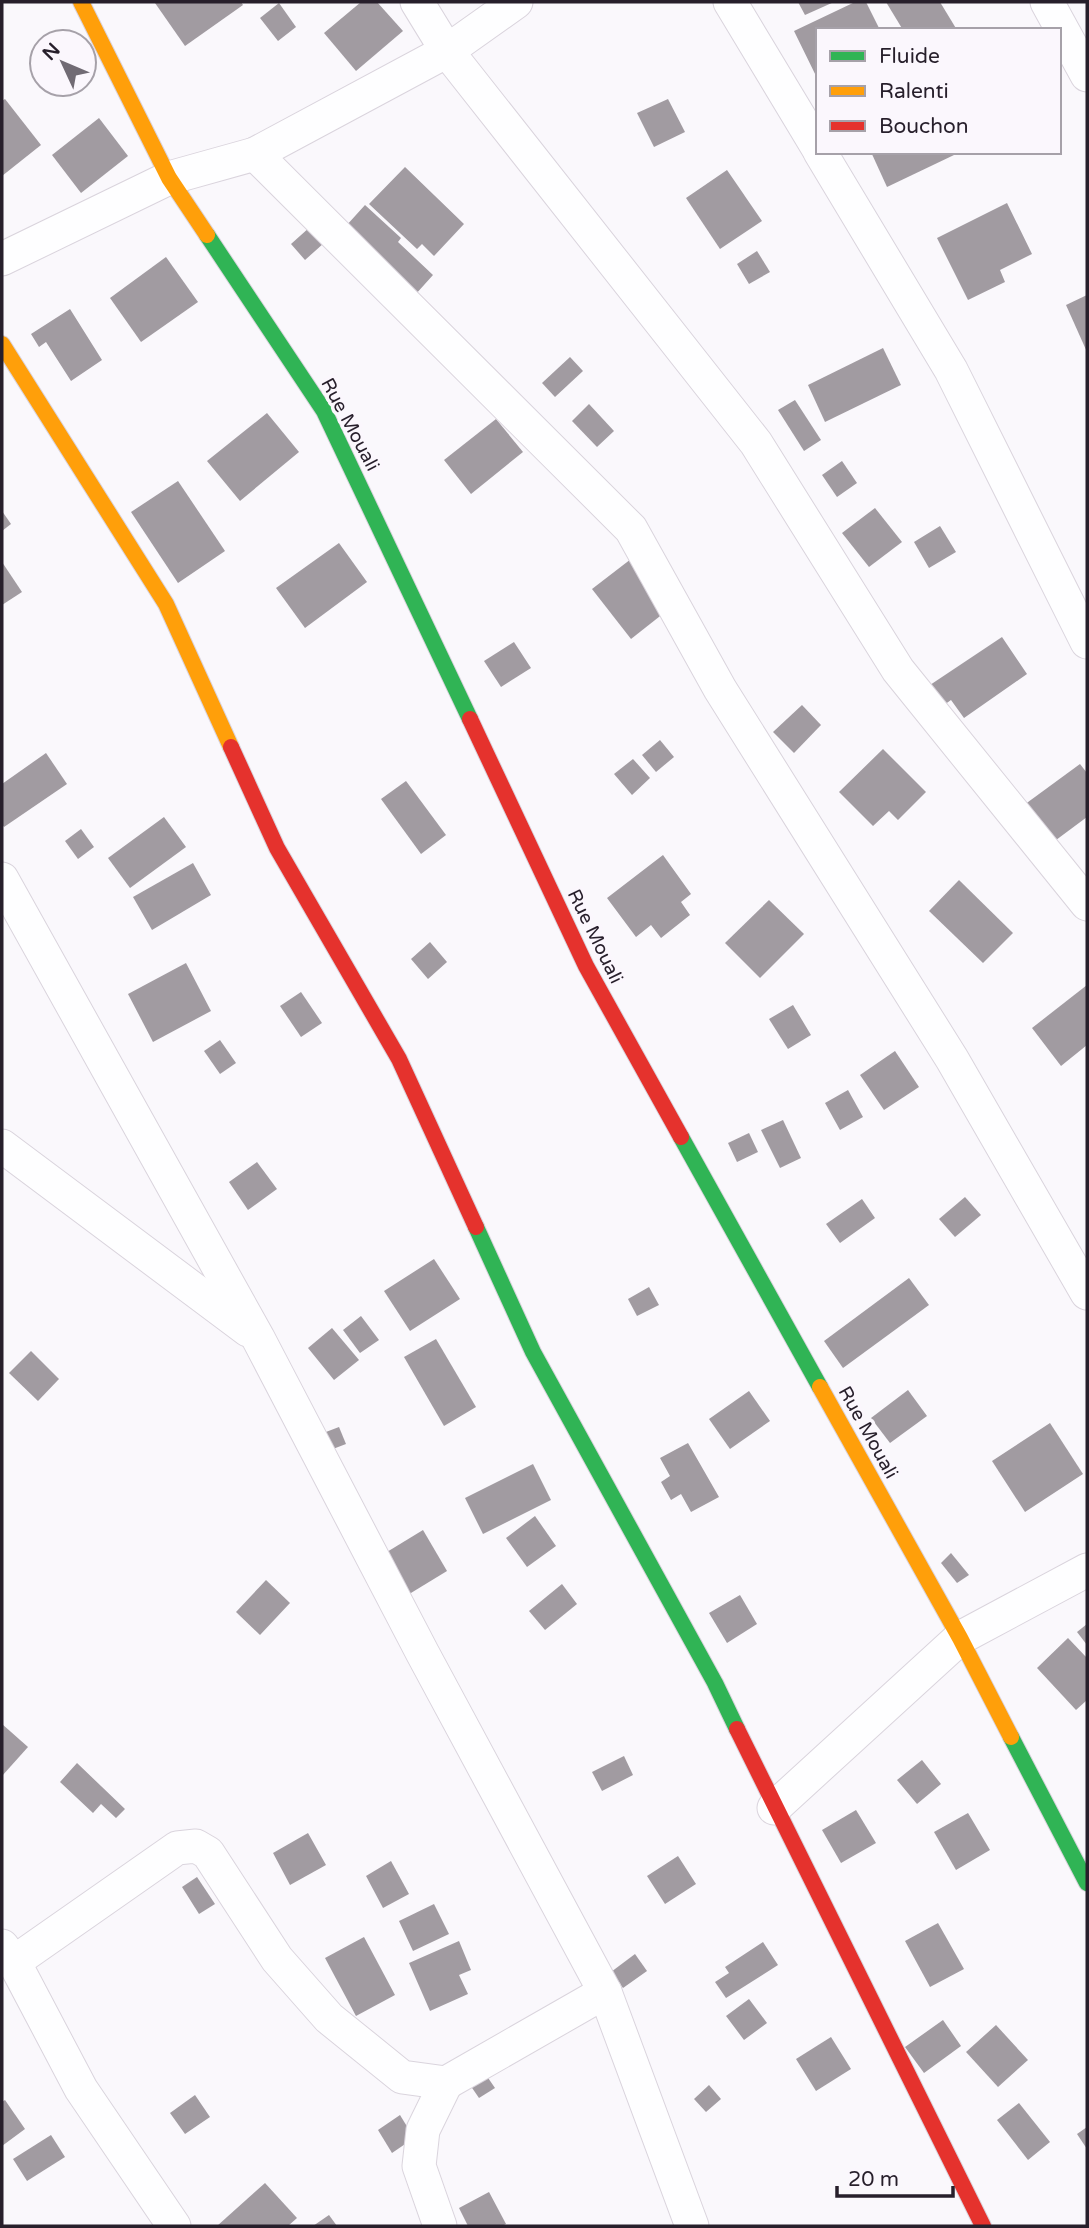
<svg xmlns="http://www.w3.org/2000/svg" width="1089" height="2228" font-family="'Varela Round',sans-serif">
  <style>
    .building { fill: #a19ba1 }
    .lines { fill: none; stroke-linecap: round; stroke-linejoin: round }
    .street-casing { stroke: #dad4dd; stroke-width: 35 }
    .fast-casing { stroke: #dad4dd; stroke-width: 18 }
    .slow-casing { stroke: #dad4dd; stroke-width: 18 }
    .jam-casing { stroke: #dad4dd; stroke-width: 18 }
    .street { stroke: #fefeff; stroke-width: 33 }
    .fast { stroke: #30b455; stroke-width: 16 }
    .slow { stroke: #ff9f0a; stroke-width: 16 }
    .jam { stroke: #e5322d; stroke-width: 16 }
    .labels { text-anchor: middle; stroke-width: 7; stroke-linejoin: round; paint-order: stroke }
    .street-label { font-size: 19px; fill: #271f2b; stroke: #fbf7fd }
  </style>
  <rect width="100%" height="100%" fill="#faf8fc"/>
  <!-- building -->
  <g class="building">
    <path d="M157 2H241L243 5 185 46 155 3Z"/>
    <path d="M361 2H377L403 31 356 71 324 33Z"/>
    <path d="M798 2H834L805 15Z"/>
    <path d="M855 2H866L880 30H818V80L794 31Z"/>
    <path d="M886 2H940L957 30H903Z"/>
    <path d="M279 3 296 27 278 41 260 18Z"/>
    <path d="M5 99 41 145 2 176V101Z"/>
    <path d="M668 99 685 132 654 147 637 113Z"/>
    <path d="M99 118 128 156 81 193 52 155Z"/>
    <path d="M871 152H952L954 155 887 187Z"/>
    <path d="M405 167 464 224 434 256 422 244 417 249 369 204Z"/>
    <path d="M727 170 762 221 720 249 686 198Z"/>
    <path d="M1007 203 1032 254 1000 270 1005 282 968 300 937 238Z"/>
    <path d="M365 205 401 238 398 242 433 275 415 295 346 226Z"/>
    <path d="M310 227 324 243 305 260 291 244Z"/>
    <path d="M757 251 770 272 749 284 737 264Z"/>
    <path d="M166 257 198 302 141 342 110 298Z"/>
    <path d="M1087 295V352L1066 305Z"/>
    <path d="M70 309 102 360 71 381 46 342 39 347 31 334Z"/>
    <path d="M883 348 901 385 825 422 808 385Z"/>
    <path d="M570 357 583 371 555 397 542 383Z"/>
    <path d="M795 400 821 440 804 451 778 410Z"/>
    <path d="M589 404 614 431 597 447 572 421Z"/>
    <path d="M267 413 299 452 240 501 207 461Z"/>
    <path d="M496 419 523 452 471 494 444 460Z"/>
    <path d="M842 461 857 483 837 497 822 475Z"/>
    <path d="M178 481 225 551 178 583 131 512Z"/>
    <path d="M875 508 902 542 869 567 842 533Z"/>
    <path d="M2 511 11 524 2 531Z"/>
    <path d="M940 526 956 552 929 568 914 542Z"/>
    <path d="M339 543 367 582 305 628 276 588Z"/>
    <path d="M631 559 669 609 631 639 592 589Z"/>
    <path d="M2 562 22 592 2 605Z"/>
    <path d="M1002 637 1027 674 964 718 951 700 944 705 930 685Z"/>
    <path d="M514 642 531 668 501 687 484 661Z"/>
    <path d="M802 705 821 725 794 753 773 732Z"/>
    <path d="M660 740 674 757 656 772 642 755Z"/>
    <path d="M883 749 926 792 898 820 889 811 873 826 839 792Z"/>
    <path d="M46 753 67 784 4 827 2 824V784Z"/>
    <path d="M633 759 650 778 632 795 614 774Z"/>
    <path d="M1080 764 1087 773V817L1052 843 1024 805Z"/>
    <path d="M406 781 446 835 421 854 381 799Z"/>
    <path d="M164 817 186 847 130 888 108 858Z"/>
    <path d="M81 829 94 847 78 859 65 841Z"/>
    <path d="M663 855 691 894 681 902 690 915 661 938 651 925 636 937 607 898Z"/>
    <path d="M193 863 211 895 152 930 133 897Z"/>
    <path d="M959 880 1013 933 983 963 929 911Z"/>
    <path d="M769 900 804 934 760 978 725 943Z"/>
    <path d="M430 942 447 962 428 979 411 959Z"/>
    <path d="M186 963 211 1011 153 1042 128 994Z"/>
    <path d="M1087 985V1045L1061 1066 1032 1028Z"/>
    <path d="M301 992 322 1023 301 1037 280 1006Z"/>
    <path d="M793 1005 811 1035 788 1049 769 1019Z"/>
    <path d="M220 1040 236 1063 220 1074 204 1051Z"/>
    <path d="M895 1051 919 1087 884 1110 860 1075Z"/>
    <path d="M848 1090 863 1117 840 1130 825 1103Z"/>
    <path d="M783 1120 801 1158 780 1168 761 1130Z"/>
    <path d="M749 1133 758 1152 737 1162 728 1143Z"/>
    <path d="M257 1162 277 1189 248 1210 229 1182Z"/>
    <path d="M965 1197 981 1215 955 1237 939 1219Z"/>
    <path d="M862 1199 875 1218 840 1243 826 1224Z"/>
    <path d="M434 1259 460 1299 410 1331 384 1291Z"/>
    <path d="M909 1278 929 1305 843 1368 824 1341Z"/>
    <path d="M649 1287 659 1305 637 1316 628 1299Z"/>
    <path d="M361 1316 379 1340 360 1353 343 1330Z"/>
    <path d="M332 1328 359 1360 334 1380 308 1348Z"/>
    <path d="M436 1339 476 1407 444 1426 404 1357Z"/>
    <path d="M31 1351 59 1379 38 1401 9 1373Z"/>
    <path d="M908 1390 927 1416 890 1443 871 1418Z"/>
    <path d="M749 1391 770 1421 730 1449 709 1419Z"/>
    <path d="M1050 1423 1083 1474 1025 1512 992 1461Z"/>
    <path d="M339 1427 346 1444 325 1452 318 1435Z"/>
    <path d="M688 1443 719 1497 691 1512 681 1494 671 1500 661 1482 670 1476 660 1458Z"/>
    <path d="M533 1464 551 1500 483 1534 465 1498Z"/>
    <path d="M535 1516 556 1546 527 1567 506 1538Z"/>
    <path d="M423 1530 447 1571 406 1596 382 1555Z"/>
    <path d="M951 1553 969 1575 957 1583 941 1563Z"/>
    <path d="M266 1580 290 1603 260 1635 236 1612Z"/>
    <path d="M562 1584 577 1604 545 1630 529 1611Z"/>
    <path d="M740 1595 757 1624 727 1643 709 1613Z"/>
    <path d="M1087 1624V1645L1077 1632Z"/>
    <path d="M1068 1638 1087 1658V1700L1076 1710 1037 1668Z"/>
    <path d="M2 1724 28 1747 2 1776Z"/>
    <path d="M624 1756 633 1775 602 1791 592 1772Z"/>
    <path d="M922 1760 941 1784 917 1804 897 1780Z"/>
    <path d="M77 1763 125 1809 116 1818 101 1804 93 1813 60 1782Z"/>
    <path d="M856 1810 876 1843 841 1863 822 1830Z"/>
    <path d="M968 1813 990 1850 956 1870 934 1832Z"/>
    <path d="M308 1833 326 1865 290 1885 273 1853Z"/>
    <path d="M678 1856 696 1884 665 1904 647 1876Z"/>
    <path d="M391 1861 409 1894 383 1908 366 1876Z"/>
    <path d="M197 1877 215 1904 199 1914 182 1887Z"/>
    <path d="M434 1904 449 1934 413 1951 399 1921Z"/>
    <path d="M938 1923 964 1969 930 1987 905 1941Z"/>
    <path d="M364 1937 395 1995 356 2016 325 1958Z"/>
    <path d="M459 1941 471 1970 459 1975 468 1994 430 2011 409 1963Z"/>
    <path d="M763 1942 778 1965 726 1998 715 1982 729 1973 725 1967Z"/>
    <path d="M635 1954 647 1971 623 1988 611 1972Z"/>
    <path d="M749 1999 767 2023 744 2040 726 2016Z"/>
    <path d="M943 2020 961 2046 924 2073 905 2047Z"/>
    <path d="M996 2025 1028 2060 998 2087 966 2052Z"/>
    <path d="M831 2037 851 2069 816 2091 796 2059Z"/>
    <path d="M484 2072 495 2088 479 2098 468 2082Z"/>
    <path d="M709 2085 721 2099 706 2112 694 2099Z"/>
    <path d="M195 2095 210 2117 185 2134 170 2113Z"/>
    <path d="M5 2100 25 2129 2 2146V2102Z"/>
    <path d="M1019 2103 1050 2142 1028 2160 997 2120Z"/>
    <path d="M400 2115 414 2138 392 2153 378 2130Z"/>
    <path d="M1087 2127V2149L1077 2134Z"/>
    <path d="M51 2135 65 2157 27 2181 13 2159Z"/>
    <path d="M265 2183 297 2218 288 2226H217Z"/>
    <path d="M489 2192 506 2224 502 2226H468L459 2208Z"/>
    <path d="M329 2215 337 2226H313Z"/>
  </g>
  <g class="lines">
    <defs>
      <g id="street">
        <path d="M417 2 447 51 756 443 898 670 1087 904"/>
        <path d="M730 2 818 148"/>
        <path d="M1047 2 1087 75"/>
        <path d="M820 152 951 370 1087 642"/>
        <path d="M255 154 631 529 720 689 952 1059 1087 1293"/>
        <path d="M2 259 169 178 255 154 447 51 516 2"/>
        <path d="M2 879 258 1338 423 1654 605 1992 692 2226"/>
        <path d="M2 1146 248 1330"/>
        <path d="M774 1808 960 1638 1087 1570"/>
        <path d="M2 1946 14 1962 81 2089 174 2226"/>
        <path d="M14 1962 177 1848 196 1846 208 1853 277 1959 329 2018 402 2077 446 2083 605 1992"/>
        <path d="M440 2226 419 2166 423 2130 446 2083"/>
      </g>
      <g id="fast">
        <path d="M207 235 324 411 470 719"/>
        <path d="M681 1137 820 1387"/>
        <path d="M476 1227 533 1352 715 1683 737 1729"/>
        <path d="M1011 1737 1087 1883"/>
      </g>
      <g id="slow">
        <path d="M81 2 169 178 207 235"/>
        <path d="M2 344 166 604 231 747"/>
        <path d="M820 1387 960 1638 1011 1737"/>
      </g>
      <g id="jam">
        <path d="M470 719 586 966 681 1137"/>
        <path d="M231 747 277 848 399 1059 476 1227"/>
        <path d="M737 1729 983 2226"/>
      </g>
    </defs>
    <!-- street casing -->
    <use href="#street" class="street-casing"/>
    <!-- fast casing -->
    <use href="#fast" class="fast-casing"/>
    <!-- slow casing -->
    <use href="#slow" class="slow-casing"/>
    <!-- jam casing -->
    <use href="#jam" class="jam-casing"/>
    <!-- street -->
    <use href="#street" class="street"/>
    <!-- fast -->
    <use href="#fast" class="fast"/>
    <!-- slow -->
    <use href="#slow" class="slow"/>
    <!-- jam -->
    <use href="#jam" class="jam"/>
  </g>
  <g class="labels">
    <!-- street labels -->
    <g class="street-label">
      <text transform="translate(351 424) rotate(62)" y="7">Rue Mouali</text>
      <text transform="translate(596 936) rotate(64)" y="7">Rue Mouali</text>
      <text transform="translate(869 1432) rotate(61)" y="7">Rue Mouali</text>
    </g>
  </g>
  <!-- border -->
  <rect width="1089" height="2228" fill="none" stroke="#271f2b" stroke-width="7"/>
  <!-- legend -->
  <rect x="816" y="28" width="245" height="126" fill="#fbf7fd" stroke="#a6a1a9" stroke-width="2"/>
  <rect x="830" y="51" width="35" height="10" fill="#30b455" stroke="#a6a1a9" stroke-width="2"/>
  <text x="879" y="63" font-size="21" fill="#271f2b">Fluide</text>
  <rect x="830" y="86" width="35" height="10" fill="#ff9f0a" stroke="#a6a1a9" stroke-width="2"/>
  <text x="879" y="98" font-size="21" fill="#271f2b">Ralenti</text>
  <rect x="830" y="121" width="35" height="10" fill="#e5322d" stroke="#a6a1a9" stroke-width="2"/>
  <text x="879" y="133" font-size="21" fill="#271f2b">Bouchon</text>
  <!-- north arrow -->
  <g transform="translate(63 63) rotate(314)"><circle r="33" fill="#fbf7fd" stroke="#a6a1a9" stroke-width="2"/>
  <path d="M0-5L12 26L0 18L-12 26Z" fill="#716b74"/>
  <text y="-10" font-size="19" font-weight="bold" text-anchor="middle" fill="#271f2b">N</text>
  </g>
  <!-- scale -->
  <path d="M837 2186v10h116v-10" fill="none" stroke="#271f2b" stroke-width="3.5"/>
  <text x="848" y="2186" font-size="21" fill="#271f2b" stroke="#fbf7fd" stroke-width="5" paint-order="stroke">20 m</text>
</svg>
